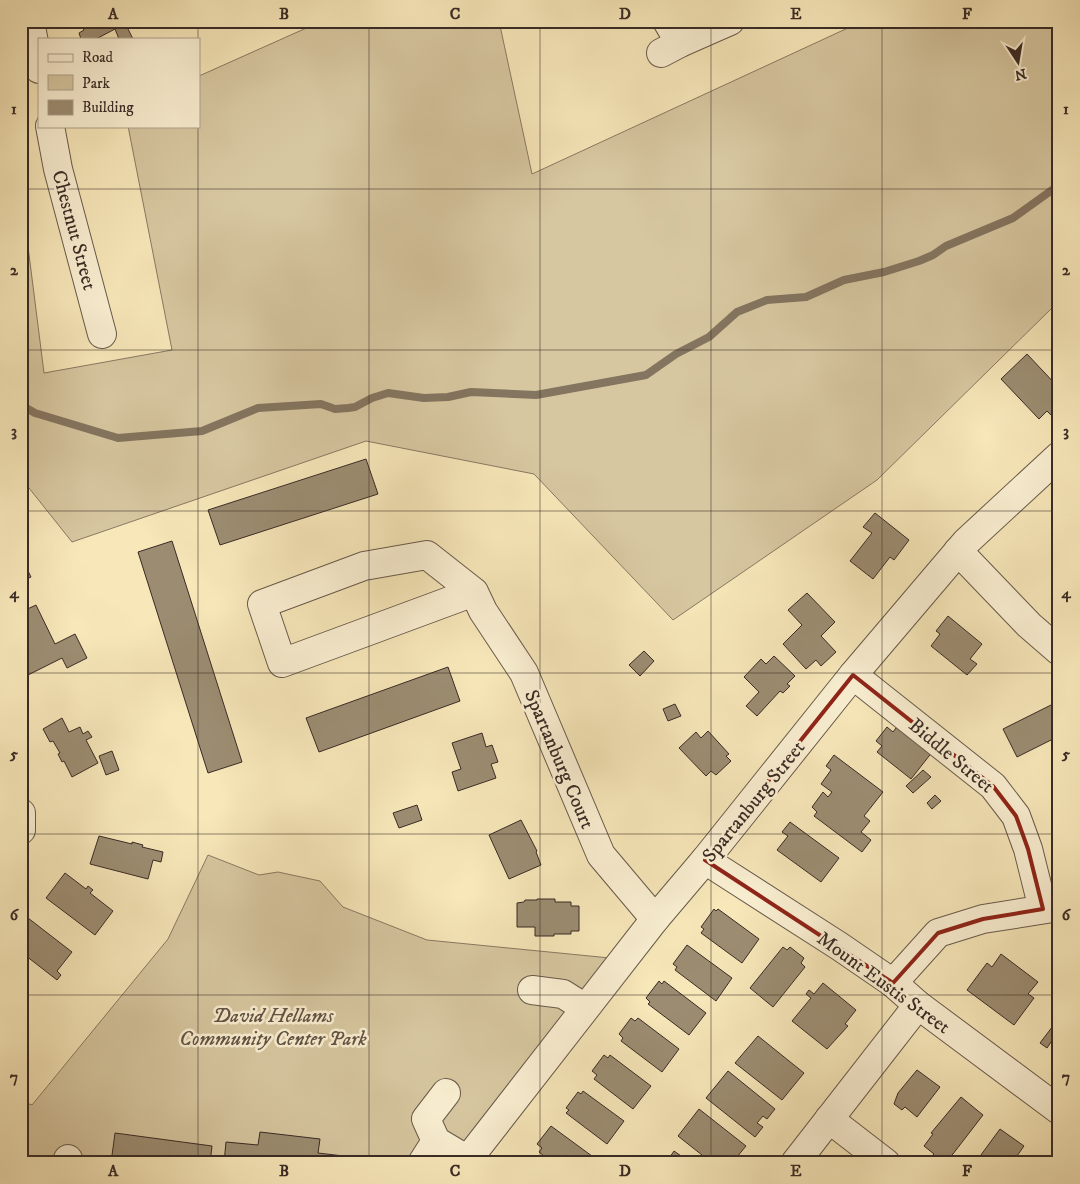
<svg xmlns="http://www.w3.org/2000/svg" width="1080" height="1184" font-family="'IM FELL DW Pica',serif">
  <style>
    .green { fill: #d7c7a0; stroke: #887963 }
    .lines { fill: none; stroke-linecap: round; stroke-linejoin: round }
    .stream { stroke: #847560; stroke-width: 8 }
    .building { fill: #9c8d72; stroke: #392b26 }
    .minor-casing { stroke: #685a4b; stroke-width: 30 }
    .minor { stroke: #faefd2; stroke-width: 28 }
    .marked { fill: none; stroke: #8f2418; stroke-width: 4; stroke-linejoin: round }
    .grid { fill: none; stroke: #392b26; stroke-width: 1; stroke-opacity: 0.55 }
    .labels { text-anchor: middle; stroke-width: 5; stroke-linejoin: round; paint-order: stroke }
    .street-label { font-size: 20px; fill: #392b26; stroke: #faefd2 }
    .park-label { font-size: 20px; font-style: italic; fill: #605244; stroke: #faefd2 }
    .neatline { fill: none; stroke: #392b26; stroke-width: 2 }
    .grid-label { font-size: 16px; text-anchor: middle; font-weight: bold; fill: #392b26 }
  </style>
  <rect width="100%" height="100%" fill="#f7e7b9"/>
  <filter id="stains"><feTurbulence type="fractalNoise" baseFrequency=".004" numOctaves="4"/><feColorMatrix values="0 0 0 0 .2 0 0 0 0 .09 0 0 0 0 .02 0 0 0 .5 -.17"/></filter>
  <radialGradient id="worn" r=".72"><stop offset=".6" stop-color="#630" stop-opacity="0"/><stop offset="1" stop-color="#630" stop-opacity=".3"/></radialGradient>
  <!-- green -->
  <g class="green">
    <path d="M322 21H499L532 174 863 21H1059V295L1053 307 877 480 673 620 534 474 366 441 72 542 21 478V207H23L44 373 172 350 128 126H199V76Z"/>
    <path d="M208 855 259 875 278 872 320 881 343 907 427 940 610 958 448 1163H21V1101L32 1105 168 939Z"/>
  </g>
  <g class="lines">
    <!-- stream -->
    <path class="stream" d="M21 405 35 413 118 438 202 431 258 408 321 404 335 409 348 408 355 407 372 398 388 393 424 398 448 397 471 392 536 395 646 375 676 354 709 337 737 312 767 300 806 297 844 280 884 272 919 261 933 255 946 246 1013 218 1059 185"/>
  </g>
  <!-- building -->
  <g class="building">
    <path d="M79 21H124L133 39H119L115 29 96 39H81L79 33 84 30Z"/>
    <path d="M1027 354 1059 388V411L1053 417 1047 411 1039 419 1001 379Z"/>
    <path d="M366 459 378 494 220 545 208 510Z"/>
    <path d="M875 513 909 540 894 560 890 557 873 579 850 561 872 533 863 527Z"/>
    <path d="M172 541 242 762 208 773 138 552Z"/>
    <path d="M21 557 31 577 21 581Z"/>
    <path d="M807 593 835 622 821 636 836 652 821 666 816 660 806 669 783 644 802 625 788 610Z"/>
    <path d="M36 605 55 644 75 634 87 658 67 668 62 658 26 676 21 667V612Z"/>
    <path d="M948 616 982 644 970 659 977 664 967 675 931 646 940 634 936 631Z"/>
    <path d="M644 651 654 661 640 676 629 665Z"/>
    <path d="M774 656 795 676 787 684 790 686 783 693 780 691 757 716 746 706 759 692 744 677 761 659 766 664Z"/>
    <path d="M448 667 460 701 319 752 306 718Z"/>
    <path d="M1059 701V736L1017 757 1003 729Z"/>
    <path d="M675 704 681 716 668 721 663 709Z"/>
    <path d="M62 718 69 732 80 727 83 734 88 731 92 737 86 740 98 763 72 777 64 761 62 762 58 754 60 753 53 741 50 742 43 729Z"/>
    <path d="M899 724 933 751 911 779 877 752 882 746 876 741 887 727 893 732Z"/>
    <path d="M708 731 729 754 726 756 731 761 716 775 711 771 706 776 679 748 696 732 701 738Z"/>
    <path d="M482 733 486 747 492 745 498 762 491 764 496 778 458 791 452 772 461 769 452 743Z"/>
    <path d="M112 751 119 770 106 775 99 756Z"/>
    <path d="M834 755 883 792 864 816 870 821 861 832 871 840 862 852 814 816 817 812 812 807 823 792 828 797 832 792 821 784 831 770 826 766Z"/>
    <path d="M923 770 931 777 913 793 906 786Z"/>
    <path d="M935 795 941 801 932 809 927 803Z"/>
    <path d="M417 805 422 820 399 828 393 813Z"/>
    <path d="M521 820 537 851 536 852 541 865 509 879 489 835Z"/>
    <path d="M790 822 839 858 821 882 777 850 788 836 782 832Z"/>
    <path d="M99 836 132 844V842L143 845 142 847 163 852 161 862 153 860 148 879 90 864Z"/>
    <path d="M65 873 86 889 88 886 93 890 90 893 113 911 95 935 46 898Z"/>
    <path d="M537 899H555V902H571V906H579V931H571V934H554V936H535V927H517V903L524 902 525 900H537Z"/>
    <path d="M714 909 716 911 718 909 759 939 742 963 701 933 704 929 701 927Z"/>
    <path d="M28 918 72 952 57 971 61 975 57 980 21 952V927Z"/>
    <path d="M687 945 732 978 716 1001 675 970 677 967 673 964Z"/>
    <path d="M783 947 787 950 790 947 804 958 801 963 805 967 773 1007 750 988Z"/>
    <path d="M1001 954 1038 982 1028 994 1034 998 1014 1025 967 990 987 963 992 967Z"/>
    <path d="M659 981 662 984 664 981 706 1013 689 1035 648 1004 650 1002 646 998Z"/>
    <path d="M823 983 856 1010 845 1024 848 1026 827 1049 792 1021 811 998 806 994 809 990 814 994Z"/>
    <path d="M631 1018 635 1021 638 1018 679 1049 662 1072 621 1041 623 1038 619 1034Z"/>
    <path d="M1059 1018V1048L1051 1042 1047 1048 1040 1043Z"/>
    <path d="M758 1036 804 1073 782 1100 735 1063Z"/>
    <path d="M604 1055 608 1058 610 1055 651 1086 633 1109 594 1079 597 1075 592 1071Z"/>
    <path d="M917 1070 940 1087 917 1117 905 1107 902 1110 894 1104 898 1093Z"/>
    <path d="M728 1071 775 1109 767 1119 763 1116 757 1123 763 1127 755 1137 706 1098Z"/>
    <path d="M583 1091 624 1121 607 1144 566 1113 569 1110 566 1108 578 1092 581 1094Z"/>
    <path d="M961 1097 983 1115 946 1163H941L932 1156 934 1154 924 1146 933 1134 931 1133Z"/>
    <path d="M699 1109 746 1146 732 1163H712L678 1136Z"/>
    <path d="M551 1126 596 1159 593 1163H553L539 1152 542 1148 537 1144Z"/>
    <path d="M1000 1129 1024 1146 1012 1163H975Z"/>
    <path d="M260 1132 320 1139 318 1153 369 1159 368 1163H224L226 1142 258 1145Z"/>
    <path d="M115 1133 212 1146 210 1163H111Z"/>
    <path d="M674 1151 691 1163H666Z"/>
  </g>
  <g class="lines">
    <defs>
      <g id="minor">
        <path d="M30 21 39 69"/>
        <path d="M667 21 680 43"/>
        <path d="M661 53 680 43 730 21"/>
        <path d="M50 126 58 169 102 334"/>
        <path d="M958 551 1029 625 1059 651"/>
        <path d="M474 592 282 663 262 604 364 566 427 555 474 592 483 611 524 673 601 855 655 919"/>
        <path d="M853 675 993 786 1016 816 1028 849 1043 909"/>
        <path d="M21 813V830"/>
        <path d="M705 860 839 946 893 983 918 1005 1059 1110"/>
        <path d="M893 983 938 933 983 919 1059 907"/>
        <path d="M532 990 563 994 585 1008"/>
        <path d="M446 1093 426 1119 436 1141 468 1160"/>
        <path d="M829 1119 886 1163"/>
        <path d="M67 1163 68 1159"/>
        <path d="M422 1163 436 1141"/>
        <path d="M465 1163 655 919 705 860 853 675 966 542 1059 456"/>
        <path d="M795 1163 918 1005"/>
      </g>
    </defs>
    <!-- minor casing -->
    <use href="#minor" class="minor-casing"/>
    <!-- minor -->
    <use href="#minor" class="minor"/>
  </g>
  <!-- marked area -->
  <path class="marked" d="M853 675 993 786 1016 816 1028 849 1043 909 983 919 938 933 893 983 705 860Z"/>
  <!-- grid -->
  <path class="grid" d="M198 21V39M369 21V1163M540 21V1163M711 21V1163M882 21V1163M198 126V1163M21 189H1059M21 350H1059M21 511H1059M21 673H1059M21 834H1059M21 995H1059"/>
  <g class="labels">
    <!-- street labels -->
    <g class="street-label">
      <text transform="translate(75 230) rotate(75)" y="7">Chestnut Street</text>
      <text transform="translate(952 755) rotate(40)" y="7">Biddle Street</text>
      <text transform="translate(560 759) rotate(67)" y="7">Spartanburg Court</text>
      <text transform="translate(753 801) rotate(-51)" y="7">Spartanburg Street</text>
      <text transform="translate(884 982) rotate(36)" y="7">Mount Eustis Street</text>
    </g>
    <!-- park labels -->
    <g class="park-label">
      <text x="273" y="1022">David Hellams<tspan x="273" dy="23">Community Center Park</tspan></text>
    </g>
  </g>
  <!-- margin -->
  <rect width="1080" height="1184" fill="none" stroke="#f7e7b9" stroke-width="55"/>
  <!-- legend -->
  <rect x="38" y="38" width="162" height="90" fill="#faefd2" stroke="#ada18d"/>
  <rect x="48" y="54" width="25" height="8" fill="#faefd2" stroke="#ada18d"/>
  <text x="82" y="62" font-size="15" fill="#392b26">Road</text>
  <rect x="48" y="75" width="25" height="15" fill="#d7c7a0" stroke="#ada18d"/>
  <text x="82" y="88" font-size="15" fill="#392b26">Park</text>
  <rect x="48" y="100" width="25" height="15" fill="#9c8d72" stroke="#ada18d"/>
  <text x="82" y="112" font-size="15" fill="#392b26">Building</text>
  <!-- north arrow -->
  <g transform="translate(1018 62) rotate(168)" stroke="#faefd2" stroke-width="4" paint-order="stroke">
  <path d="M0-4L9 19L0 12L-9 19Z" fill="#392b26"/>
  <text y="-8" font-size="14" font-weight="bold" text-anchor="middle" fill="#392b26">N</text>
  </g>
  <rect x="28" y="28" width="1024" height="1128" class="neatline"/>
  <g class="grid-label">
    <text x="113" y="19">A</text>
    <text x="284" y="19">B</text>
    <text x="455" y="19">C</text>
    <text x="625" y="19">D</text>
    <text x="796" y="19">E</text>
    <text x="967" y="19">F</text>
    <text x="14" y="114">1</text>
    <text x="1066" y="114">1</text>
    <text x="14" y="275">2</text>
    <text x="1066" y="275">2</text>
    <text x="14" y="436">3</text>
    <text x="1066" y="436">3</text>
    <text x="14" y="598">4</text>
    <text x="1066" y="598">4</text>
    <text x="14" y="759">5</text>
    <text x="1066" y="759">5</text>
    <text x="14" y="920">6</text>
    <text x="1066" y="920">6</text>
    <text x="14" y="1082">7</text>
    <text x="1066" y="1082">7</text>
    <text x="113" y="1176">A</text>
    <text x="284" y="1176">B</text>
    <text x="455" y="1176">C</text>
    <text x="625" y="1176">D</text>
    <text x="796" y="1176">E</text>
    <text x="967" y="1176">F</text>
  </g>
  <rect width="100%" height="100%" filter="url(#stains)"/>
  <rect width="100%" height="100%" fill="url(#worn)"/>
</svg>
